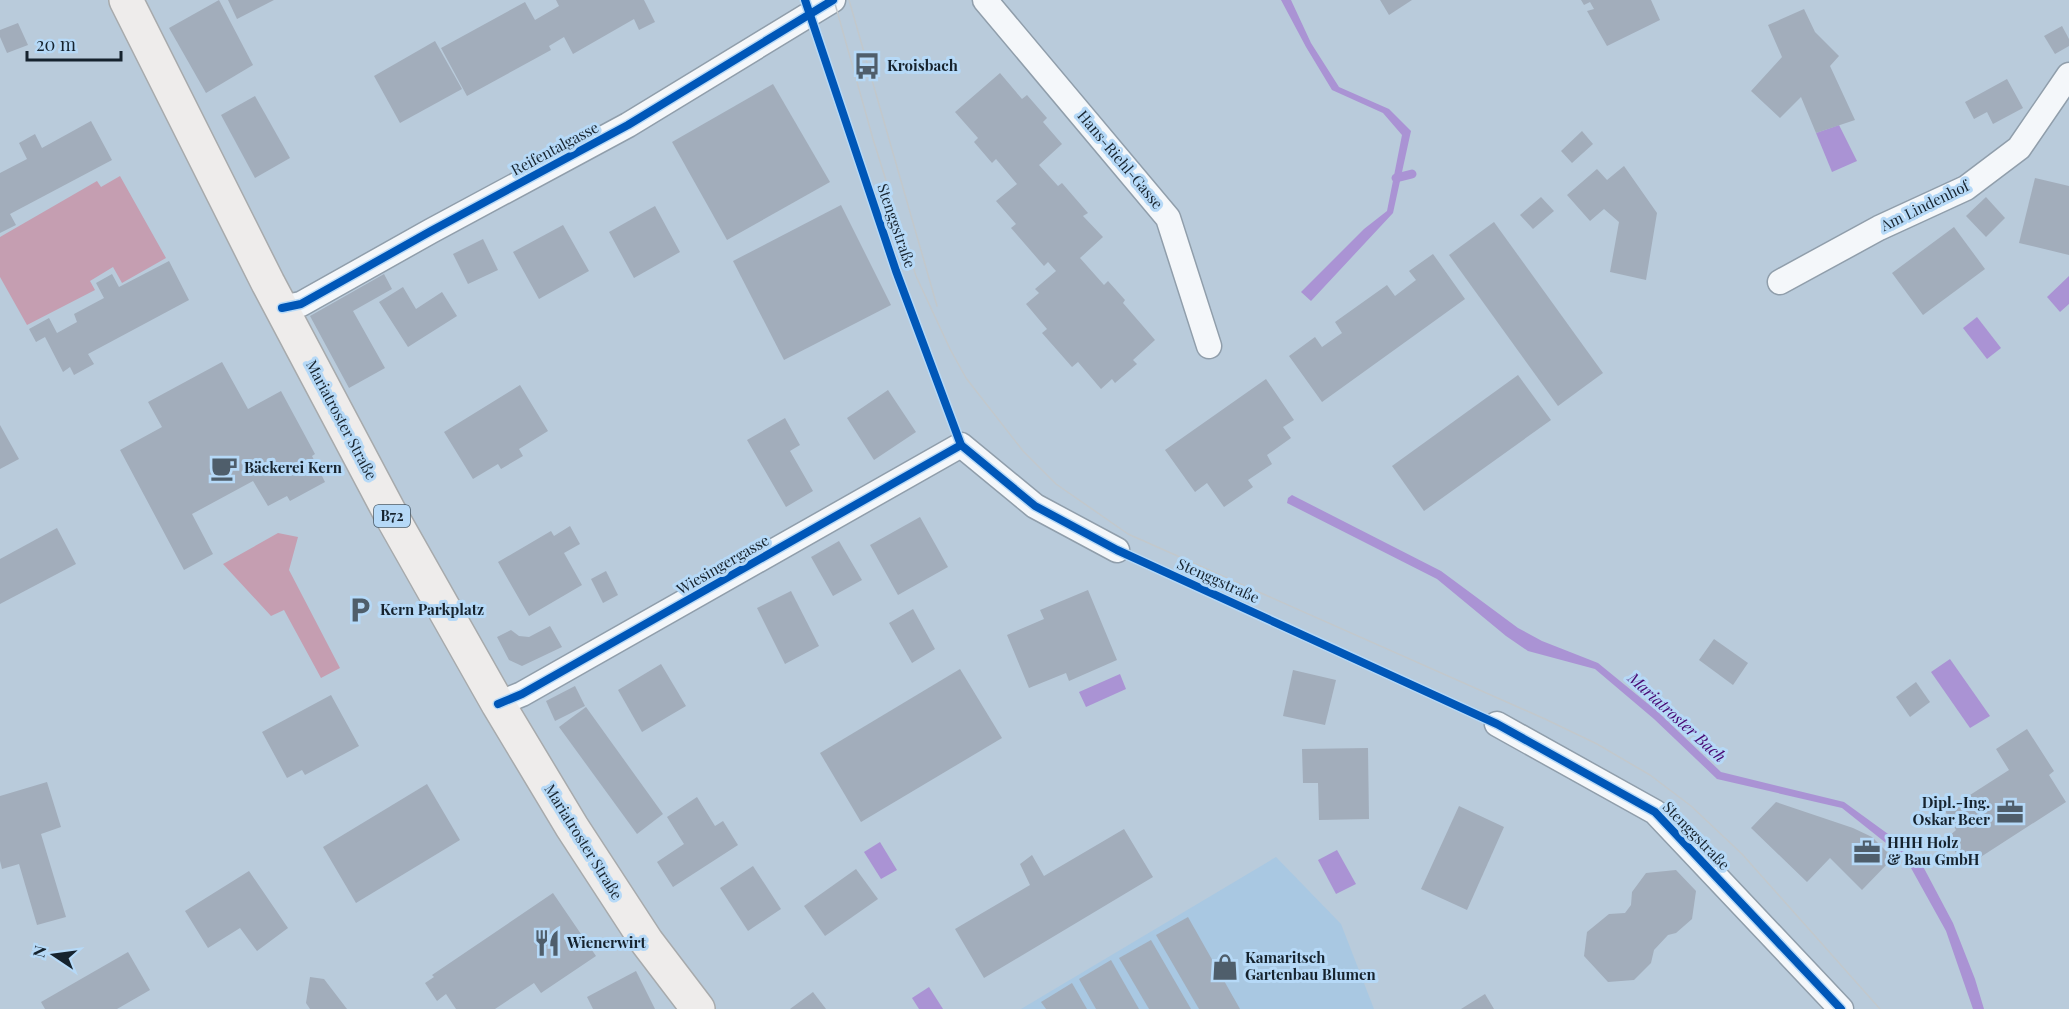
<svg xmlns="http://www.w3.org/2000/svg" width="2069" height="1009" font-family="'Playfair Display',serif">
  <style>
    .built { fill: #a9c8e2 }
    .green { fill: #c59eb1 }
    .water { fill: #aa93d4 }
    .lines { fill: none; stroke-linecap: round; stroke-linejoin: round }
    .stream { stroke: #aa93d4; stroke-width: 9 }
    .building { fill: #a2adbb }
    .street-casing { stroke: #909eab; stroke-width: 27 }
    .primary-casing { stroke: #a7aaac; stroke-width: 36 }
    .street { stroke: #f4f7fa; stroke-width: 24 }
    .primary { stroke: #eeeceb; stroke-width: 33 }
    .tram { stroke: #c2c8cc; stroke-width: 1.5 }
    .cycleway-casing { stroke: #b6d9f7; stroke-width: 11 }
    .cycleway { stroke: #0057b8; stroke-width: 8 }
    .labels { text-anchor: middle; stroke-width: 6; stroke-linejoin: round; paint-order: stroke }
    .shield { fill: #b6d9f7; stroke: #465a6a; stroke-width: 1.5 }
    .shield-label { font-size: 14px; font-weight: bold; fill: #16232e }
    .poi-label { font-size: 15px; font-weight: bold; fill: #16232e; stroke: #b6d9f7; text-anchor: start }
    .street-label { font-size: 15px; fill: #16232e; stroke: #b6d9f7 }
    .water-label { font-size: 16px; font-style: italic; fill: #470773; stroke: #b6d9f7 }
  </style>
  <rect width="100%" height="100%" fill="#b9cbdb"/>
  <!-- built -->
  <path class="built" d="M1276 857 1341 924 1374 1009H1021Z"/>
  <!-- green -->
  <g class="green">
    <path d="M120 176 166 258 122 283 113 267 90 281 95 290 27 325 0 277V237L97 181 101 187Z"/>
    <path d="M278 533 298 537 289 570 340 668 321 678 284 610 271 616 223 564Z"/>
  </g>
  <!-- water -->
  <g class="water">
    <path d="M1281 0H1291L1311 43 1339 87 1389 109 1411 131 1393 213 1311 301 1301 292 1364 229 1387 211 1402 135 1383 113 1332 90 1306 47Z"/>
    <path d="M1839 125 1857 161 1832 172 1816 133Z"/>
    <path d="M2069 276V304L2060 312 2047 297Z"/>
    <path d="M1977 317 2001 348 1987 359 1963 328Z"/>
    <path d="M1292 495 1441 571 1518 628 1542 641 1598 663 1658 712 1721 772 1844 802 1917 855 1953 923 1975 979 1984 1009H1973L1946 931 1906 859 1842 808 1717 779 1654 719 1595 669 1528 651 1506 636 1437 579 1287 503 1288 498Z"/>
    <path d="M1950 659 1990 716 1970 728 1931 672Z"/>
    <path d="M1120 674 1126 689 1086 707 1079 692Z"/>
    <path d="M880 842 897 870 881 879 864 852Z"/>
    <path d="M1337 850 1356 884 1336 894 1318 860Z"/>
    <path d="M929 987 943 1009H919L912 998Z"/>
  </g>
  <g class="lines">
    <!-- stream -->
    <path class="stream" d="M1396 178 1412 174"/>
  </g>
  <!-- building -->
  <g class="building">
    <path d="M219 0 253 65 206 93 169 28Z"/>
    <path d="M228 0H274L237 19Z"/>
    <path d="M556 0H644L655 22 639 30 634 19 573 54 564 37 549 46 551 50 467 96 441 48 525 2 535 20 559 6Z"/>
    <path d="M1380 0H1412L1389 15Z"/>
    <path d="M1581 0H1651L1660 20 1607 46 1587 11 1594 9 1590 2 1584 5Z"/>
    <path d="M1804 9 1815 32 1839 56 1830 66 1855 120 1816 133 1801 97 1780 118 1751 91 1782 57 1768 25Z"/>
    <path d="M18 23 28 45 7 53 0 37V30Z"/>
    <path d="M2062 26 2069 39V46L2055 54 2044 36Z"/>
    <path d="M435 41 462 89 400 123 374 76Z"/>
    <path d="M1000 73 1022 99 1027 95 1047 118 1043 122 1062 144 1039 165 1058 186 1062 183 1088 213 1083 216 1103 237 1080 258 1104 285 1108 281 1125 300 1123 303 1155 340 1133 360 1137 364 1115 383 1112 379 1101 389 1078 362 1072 367 1042 333 1047 329 1026 304 1039 293 1035 289 1056 271 1048 262 1044 266 1011 228 1016 224 996 201 1017 184 996 159 992 163 974 142 978 138 955 112Z"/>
    <path d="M2007 79 2023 108 1993 124 1987 112 1974 119 1965 102Z"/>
    <path d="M773 84 830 182 727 240 672 142Z"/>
    <path d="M255 96 290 158 255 178 221 115Z"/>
    <path d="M91 121 112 160 10 214 16 225 0 233V173L27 159 19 143 35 134 42 148Z"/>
    <path d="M1582 131 1593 144 1572 163 1561 151Z"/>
    <path d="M1624 166 1657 213 1646 280 1610 272 1619 222 1604 209 1590 221 1567 195 1597 169 1607 180Z"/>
    <path d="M2035 178 2069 186V255L2019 243Z"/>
    <path d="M1541 197 1554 211 1533 229 1520 215Z"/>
    <path d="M1986 197 2005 218 1986 237 1966 216Z"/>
    <path d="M841 205 891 305 784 360 733 261Z"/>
    <path d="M655 206 680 252 634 278 609 232Z"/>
    <path d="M1494 222 1603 373 1558 406 1449 255Z"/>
    <path d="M563 225 589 271 539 299 513 252Z"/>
    <path d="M1954 227 1985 269 1923 315 1892 273Z"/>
    <path d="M483 239 498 270 468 284 453 254Z"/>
    <path d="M1433 254 1465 299 1322 402 1289 356 1315 337 1322 347 1342 333 1335 322 1387 285 1395 296 1416 280 1409 271Z"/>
    <path d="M169 261 189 300 88 354 94 364 74 375 70 367 63 372 45 337 36 342 29 329 49 318 57 333 77 322 74 314 104 298 96 283 112 274 119 287Z"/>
    <path d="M384 274 392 289 353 311 385 368 349 388 310 316Z"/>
    <path d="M403 287 416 309 442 292 457 316 408 347 379 302Z"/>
    <path d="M222 362 248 409 281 391 315 454 312 456 325 482 290 501 287 496 268 506 253 481 192 514 213 554 184 570 120 450 162 427 148 402Z"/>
    <path d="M1518 375 1551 420 1424 511 1392 466Z"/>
    <path d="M1266 379 1294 420 1283 427 1291 438 1267 455 1272 464 1248 480 1253 487 1224 507 1207 483 1195 492 1165 450Z"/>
    <path d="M520 385 548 431 519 449 523 456 501 469 498 464 473 479 444 432Z"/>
    <path d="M888 390 916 432 874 460 847 418Z"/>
    <path d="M785 418 800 445 790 451 813 491 786 507 747 440Z"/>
    <path d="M0 425 19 459 0 469Z"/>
    <path d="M920 517 948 567 898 595 870 545Z"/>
    <path d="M570 526 580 544 564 553 582 585 529 616 498 562 551 531 554 536Z"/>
    <path d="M57 528 76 564 0 604V559Z"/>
    <path d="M839 541 862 580 833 596 811 557Z"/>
    <path d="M606 571 618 595 603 603 591 579Z"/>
    <path d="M1088 590 1117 660 1069 681 1066 673 1029 688 1007 635 1044 619 1040 610Z"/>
    <path d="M791 591 819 646 785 664 757 608Z"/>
    <path d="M913 609 935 649 912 663 889 623Z"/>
    <path d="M550 626 562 647 522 666 509 660 497 637 511 630 519 636 529 637Z"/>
    <path d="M1714 639 1748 663 1733 685 1699 660Z"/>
    <path d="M661 664 686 706 642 732 618 690Z"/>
    <path d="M960 669 1002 738 861 822 820 753Z"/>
    <path d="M1293 670 1336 680 1325 725 1283 716Z"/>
    <path d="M1916 682 1930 702 1910 717 1896 697Z"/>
    <path d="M575 686 585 706 555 721 546 701Z"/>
    <path d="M331 695 359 746 305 775 302 770 287 778 262 732Z"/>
    <path d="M586 707 663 814 637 834 559 727Z"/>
    <path d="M2027 729 2054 771 2049 775 2066 802 1976 860 1973 855 1962 863 1947 838 1956 830 1945 811 2009 770 1996 749Z"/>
    <path d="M1368 748 1369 819 1319 820 1318 783H1303L1302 749Z"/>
    <path d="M47 782 61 827 41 834 66 917 37 925 19 864 2 869 0 861V796Z"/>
    <path d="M427 784 460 840 356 903 323 847Z"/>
    <path d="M697 797 715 826 723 821 738 845 673 887 657 862 684 844 667 817Z"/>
    <path d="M1776 802 1853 828 1872 837 1893 858 1862 890 1830 858 1807 882 1751 828Z"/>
    <path d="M1459 806 1504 827 1467 910 1421 889Z"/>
    <path d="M1124 829 1153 877 984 978 955 929 1030 885 1020 864 1032 855 1044 876Z"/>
    <path d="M753 866 781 909 748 931 720 888Z"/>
    <path d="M856 869 878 899 825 936 804 906Z"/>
    <path d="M1676 870 1696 891 1692 919 1676 933 1668 935 1654 950 1651 963 1634 980 1608 982 1584 956 1587 932 1609 914 1625 913 1631 905 1632 892 1646 873Z"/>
    <path d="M249 871 288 928 257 951 240 928 208 948 185 911Z"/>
    <path d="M553 893 596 956 541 993 534 983 495 1009H456L446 994 437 1001 425 983 434 977 432 975Z"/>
    <path d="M1188 917 1240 1009H1199L1156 935Z"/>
    <path d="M1151 940 1191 1009H1149L1119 958Z"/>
    <path d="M128 952 150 990 117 1009H45L41 1002Z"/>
    <path d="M1111 960 1139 1009H1096L1079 979Z"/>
    <path d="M636 971 655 1009H593L587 997Z"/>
    <path d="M310 977 324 979 347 1009H310L306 1003Z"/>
    <path d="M1072 983 1087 1009H1046L1041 1002Z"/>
    <path d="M813 992 826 1009H790Z"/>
    <path d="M1485 994 1494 1009H1461Z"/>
  </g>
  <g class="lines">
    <defs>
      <g id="street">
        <path d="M985 0 1168 218 1209 346"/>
        <path d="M1780 282 1879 228 1966 188 2019 148 2069 75"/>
        <path d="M282 308 301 304 431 231 628 125 833 0"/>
        <path d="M498 704 522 694 961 445 1035 506 1117 550"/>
        <path d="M1497 724 1655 812 1841 1009"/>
      </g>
      <path id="primary" d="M126 0 268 283 391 515 498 704 572 827 647 942 698 1009"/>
    </defs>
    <!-- street casing -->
    <use href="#street" class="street-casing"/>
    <!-- primary casing -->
    <use href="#primary" class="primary-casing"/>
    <!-- street -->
    <use href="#street" class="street"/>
    <!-- primary -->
    <use href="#primary" class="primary"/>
    <!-- tram -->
    <g class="tram">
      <path d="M834 0 873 139 916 276 950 349 966 378 1023 451 1056 484 1128 534 1545 719 1597 744 1650 775 1691 806 1742 854 1880 1009"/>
      <path d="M849 0 937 306"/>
    </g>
    <defs>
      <g id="cycleway">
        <path d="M805 0 896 271 961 445 1035 506 1117 550 1497 724 1655 812 1841 1009"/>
        <path d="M282 308 301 304 431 231 628 125 833 0"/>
        <path d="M498 704 522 694 961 445"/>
      </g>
    </defs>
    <!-- cycleway casing -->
    <use href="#cycleway" class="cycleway-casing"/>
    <!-- cycleway -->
    <use href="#cycleway" class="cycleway"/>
  </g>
  <!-- icons -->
  <defs>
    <symbol id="bus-bare" viewBox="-9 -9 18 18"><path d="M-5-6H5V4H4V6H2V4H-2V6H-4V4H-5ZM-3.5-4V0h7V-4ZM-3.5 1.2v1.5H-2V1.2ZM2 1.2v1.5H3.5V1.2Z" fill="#4f5e6b" stroke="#b6d9f7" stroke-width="2.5" paint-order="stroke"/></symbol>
    <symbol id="cafe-bare" viewBox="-9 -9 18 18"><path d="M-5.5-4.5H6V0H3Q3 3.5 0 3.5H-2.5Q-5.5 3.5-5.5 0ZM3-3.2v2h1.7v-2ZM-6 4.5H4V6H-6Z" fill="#4f5e6b" stroke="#b6d9f7" stroke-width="2.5" paint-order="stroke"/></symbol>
    <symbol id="parking-bare" viewBox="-9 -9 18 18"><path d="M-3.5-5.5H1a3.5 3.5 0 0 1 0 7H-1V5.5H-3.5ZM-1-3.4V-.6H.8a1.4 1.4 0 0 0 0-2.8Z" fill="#4f5e6b" stroke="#b6d9f7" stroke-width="2.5" paint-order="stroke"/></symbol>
    <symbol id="office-bare" viewBox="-9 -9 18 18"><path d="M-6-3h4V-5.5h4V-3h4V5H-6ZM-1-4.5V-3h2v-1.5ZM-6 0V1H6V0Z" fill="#4f5e6b" stroke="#b6d9f7" stroke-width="2.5" paint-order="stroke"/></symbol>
    <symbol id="restaurant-bare" viewBox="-9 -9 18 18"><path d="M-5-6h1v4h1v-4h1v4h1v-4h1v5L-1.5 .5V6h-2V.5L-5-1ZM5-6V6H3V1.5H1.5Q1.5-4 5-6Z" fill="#4f5e6b" stroke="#b6d9f7" stroke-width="2.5" paint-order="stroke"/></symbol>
    <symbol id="shop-bare" viewBox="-9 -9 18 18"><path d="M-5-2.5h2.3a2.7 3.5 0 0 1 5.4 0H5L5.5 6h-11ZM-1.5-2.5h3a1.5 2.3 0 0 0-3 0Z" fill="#4f5e6b" stroke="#b6d9f7" stroke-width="2.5" paint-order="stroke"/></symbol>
  </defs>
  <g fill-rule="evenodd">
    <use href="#bus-bare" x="848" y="47" width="38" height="38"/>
    <use href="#cafe-bare" x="205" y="449" width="38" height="38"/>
    <use href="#parking-bare" x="341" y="591" width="38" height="38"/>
    <use href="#office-bare" x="1991" y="793" width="38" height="38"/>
    <use href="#office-bare" x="1848" y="833" width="38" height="38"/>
    <use href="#restaurant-bare" x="528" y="924" width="38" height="38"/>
    <use href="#shop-bare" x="1206" y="948" width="38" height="38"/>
  </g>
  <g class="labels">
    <!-- shield labels -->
    <rect class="shield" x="374" y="505" width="36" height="22" rx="4.5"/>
    <g class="shield-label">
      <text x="392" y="521">B72</text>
    </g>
    <!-- poi labels -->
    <g class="poi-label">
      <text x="887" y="71">Kroisbach</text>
      <text x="244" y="473">Bäckerei Kern</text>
      <text x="380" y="615">Kern Parkplatz</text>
      <text x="1990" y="808" text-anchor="end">Dipl.-Ing.<tspan x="1990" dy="17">Oskar Beer</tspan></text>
      <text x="1887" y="848">HHH Holz<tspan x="1887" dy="17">&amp; Bau GmbH</tspan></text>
      <text x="567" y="948">Wienerwirt</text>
      <text x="1245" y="963">Kamaritsch<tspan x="1245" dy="17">Gartenbau Blumen</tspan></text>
    </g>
    <!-- street labels -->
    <g class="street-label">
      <text transform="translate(555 149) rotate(-28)" y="5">Reifentalgasse</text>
      <text transform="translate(1120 160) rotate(50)" y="5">Hans-Riehl-Gasse</text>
      <text transform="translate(1925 206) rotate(-26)" y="5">Am Lindenhof</text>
      <text transform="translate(896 226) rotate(71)" y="5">Stenggstraße</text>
      <text transform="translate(341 420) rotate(62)" y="5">Mariatroster Straße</text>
      <text transform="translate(723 565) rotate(-30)" y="5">Wiesingergasse</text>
      <text transform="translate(1218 581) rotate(24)" y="5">Stenggstraße</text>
      <text transform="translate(1696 836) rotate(46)" y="5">Stenggstraße</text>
      <text transform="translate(583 842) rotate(58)" y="5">Mariatroster Straße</text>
    </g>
    <!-- water labels -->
    <g class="water-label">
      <text transform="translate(1677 717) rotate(42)" y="6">Mariatroster Bach</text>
    </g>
  </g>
  <!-- north arrow -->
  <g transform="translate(54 955) rotate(283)" stroke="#b6d9f7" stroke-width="4.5" paint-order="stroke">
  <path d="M0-4.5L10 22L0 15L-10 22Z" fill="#16232e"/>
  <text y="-9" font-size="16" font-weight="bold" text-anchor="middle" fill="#16232e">N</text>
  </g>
  <!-- scale -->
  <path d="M27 51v9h94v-9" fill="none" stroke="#16232e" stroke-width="3"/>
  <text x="36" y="51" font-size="18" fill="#16232e" stroke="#b6d9f7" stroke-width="4.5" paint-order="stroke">20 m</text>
</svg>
